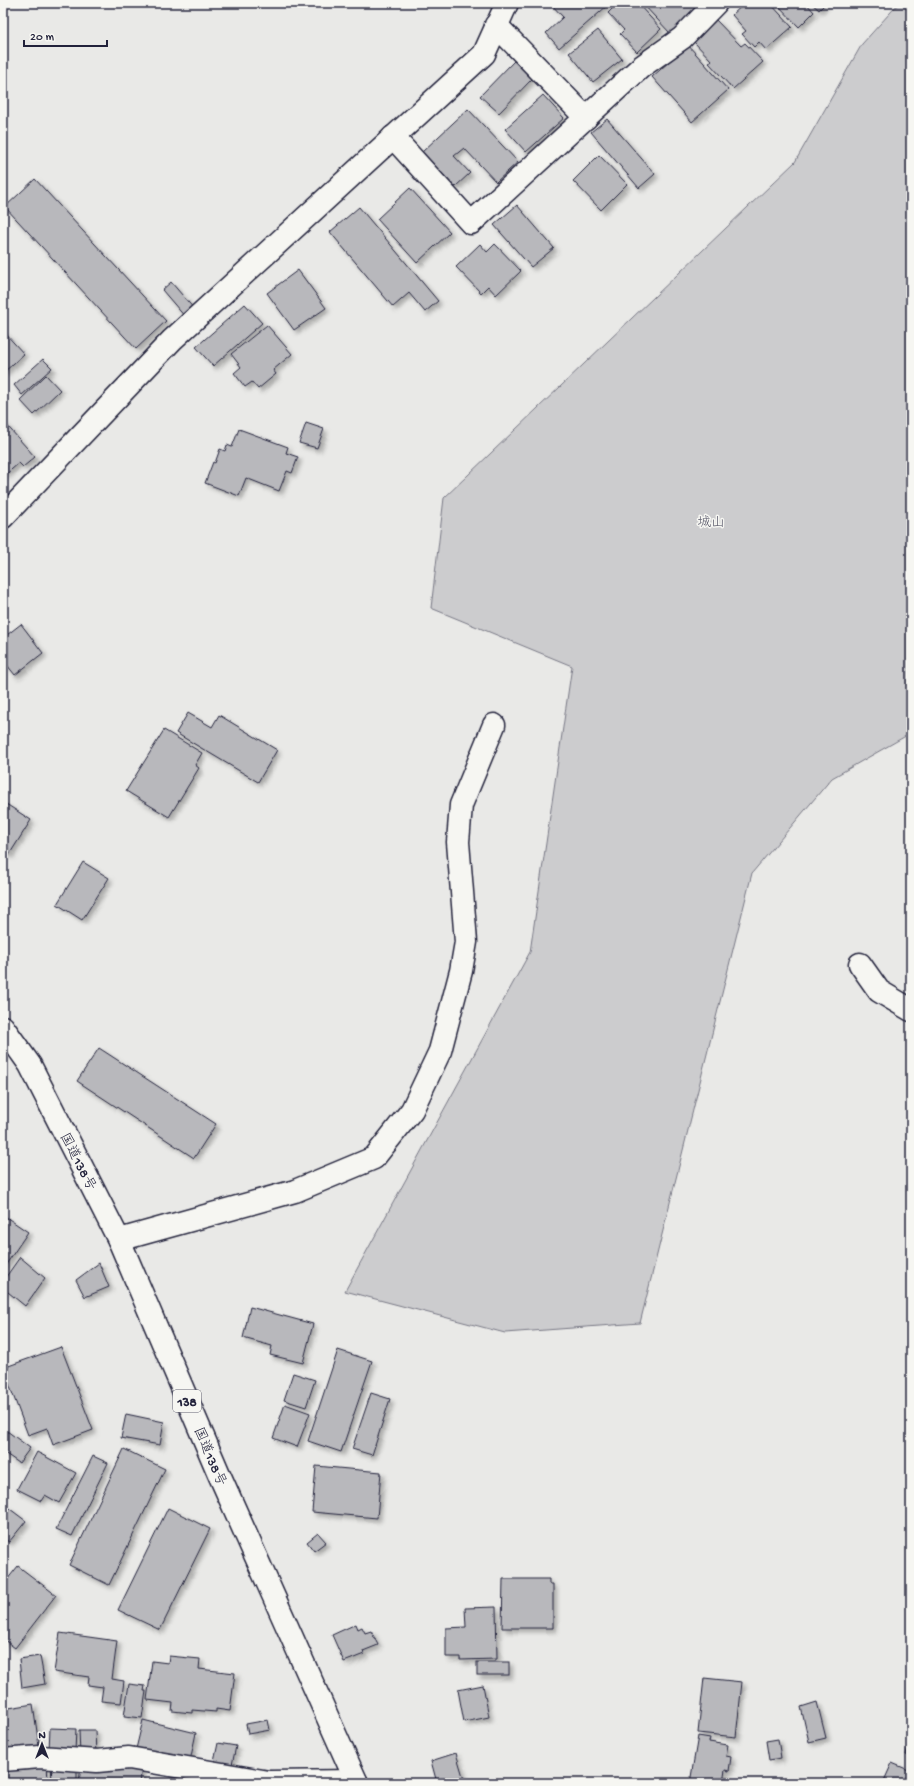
<svg xmlns="http://www.w3.org/2000/svg" width="914" height="1786" font-family="'Gochi Hand','Klee One',sans-serif">
  <style>
    .green { fill: #ccccce; stroke: #777784 }
    .building { fill: #b8b8bc; stroke: #22223b; filter: url(#shadow) }
    .lines { fill: none; stroke-linecap: round; stroke-linejoin: round }
    .street-casing { stroke: #22223b; stroke-width: 25 }
    .secondary-casing { stroke: #22223b; stroke-width: 25 }
    .highway-casing { stroke: #22223b; stroke-width: 25 }
    .street { stroke: #f6f6f2; stroke-width: 22 }
    .secondary { stroke: #f6f6f2; stroke-width: 22 }
    .highway { stroke: #f6f6f2; stroke-width: 22 }
    .labels { text-anchor: middle; stroke-width: 3; stroke-linejoin: round; paint-order: stroke }
    .shield { fill: #f6f6f2; stroke: #626272; stroke-width: 1 }
    .shield-label { font-size: 13px; font-weight: bold; fill: #22223b }
    .park-label { font-size: 14px; fill: #555567; stroke: #f6f6f2 }
    .street-label { font-size: 14px; fill: #22223b; stroke: #f6f6f2 }
  </style>
  <defs>
    <filter id="shadow"><feDropShadow dx="3.5" dy="3.5" stdDeviation="2" flood-color="#0004"/></filter>
  </defs>
  <rect width="100%" height="100%" fill="#e9e9e7"/>
  <filter id="ink" filterUnits="userSpaceOnUse"><feTurbulence type="fractalNoise" baseFrequency=".025" numOctaves="2"/><feDisplacementMap in="SourceGraphic" scale="8" xChannelSelector="R" yChannelSelector="G"/><feConvolveMatrix kernelMatrix="1 2 1 2 8 2 1 2 1" color-interpolation-filters="sRGB"/></filter>
  <g filter="url(#ink)">
    <!-- green -->
    <path class="green" d="M899 3H911V733L832 778 752 873 640 1323 505 1333 345 1291 530 952 572 666 431 608 444 498 795 162 862 44Z"/>
    <!-- building -->
    <g class="building">
      <path d="M550 3H606L608 5 559 48 546 33 563 17Z"/>
      <path d="M618 3H637L661 29 637 52 620 34 624 30 608 13Z"/>
      <path d="M642 3H697L700 6 670 33Z"/>
      <path d="M745 3H770L792 27 766 50 759 42 754 47 742 34 746 31 732 15Z"/>
      <path d="M776 3H806L814 12 799 27Z"/>
      <path d="M811 3H826L819 10Z"/>
      <path d="M716 20 741 46 745 43 763 62 733 89 709 63 712 61 693 41Z"/>
      <path d="M598 30 622 59 593 82 569 53Z"/>
      <path d="M688 45 728 90 692 122 652 77Z"/>
      <path d="M514 61 532 79 499 113 480 96Z"/>
      <path d="M543 95 564 118 526 152 505 129Z"/>
      <path d="M468 109 518 162 496 182 464 148 454 156 470 173 455 187 422 152Z"/>
      <path d="M607 119 655 174 639 188 591 132Z"/>
      <path d="M599 155 627 184 601 210 573 181Z"/>
      <path d="M35 179 166 321 136 349 5 207Z"/>
      <path d="M410 188 450 232 417 263 377 219Z"/>
      <path d="M517 205 554 248 531 267 494 225Z"/>
      <path d="M359 207 438 301 425 312 409 293 393 307 330 232Z"/>
      <path d="M480 244 487 252 495 244 521 271 496 295 488 286 481 293 456 267Z"/>
      <path d="M298 270 326 308 294 330 267 293Z"/>
      <path d="M171 282 195 310 186 318 162 290Z"/>
      <path d="M245 304 262 323 213 366 196 347Z"/>
      <path d="M267 325 292 354 273 370 276 374 258 389 252 382 245 387 234 373 241 367 231 354Z"/>
      <path d="M3 331 24 354 3 373Z"/>
      <path d="M43 359 52 368 22 395 14 385Z"/>
      <path d="M46 375 60 390 34 415 20 400Z"/>
      <path d="M3 421 35 457 23 467 19 463 4 476Z"/>
      <path d="M306 423 324 429 317 448 299 443Z"/>
      <path d="M239 429 288 447 286 453 298 457 292 473 287 471 279 491 246 478 239 496 205 483 213 462 215 463 220 449 225 451 227 445 232 447Z"/>
      <path d="M21 624 43 653 15 675 3 660V638Z"/>
      <path d="M188 713 212 727 219 715 277 750 258 782 176 733Z"/>
      <path d="M164 730 202 753 195 765 199 768 169 817 126 791Z"/>
      <path d="M3 802 31 820 9 855 3 851Z"/>
      <path d="M83 862 109 878 82 920 57 904Z"/>
      <path d="M99 1048 216 1124 194 1158 77 1081Z"/>
      <path d="M3 1215 28 1232 3 1269Z"/>
      <path d="M20 1257 45 1278 25 1306 3 1288V1281Z"/>
      <path d="M99 1263 109 1287 85 1297 76 1280Z"/>
      <path d="M250 1307 313 1324 303 1363 270 1355 272 1346 243 1338Z"/>
      <path d="M61 1347 93 1430 53 1445 47 1428 28 1435 3 1368Z"/>
      <path d="M338 1350 372 1361 341 1452 308 1441Z"/>
      <path d="M293 1373 315 1380 306 1407 284 1400Z"/>
      <path d="M371 1393 390 1399 372 1455 352 1449Z"/>
      <path d="M285 1404 310 1413 297 1447 273 1438Z"/>
      <path d="M126 1414 164 1422 160 1445 121 1438Z"/>
      <path d="M3 1428 30 1448 19 1463 3 1452Z"/>
      <path d="M124 1449 165 1469 109 1585 69 1565Z"/>
      <path d="M37 1452 76 1473 59 1503 45 1495 41 1501 17 1489Z"/>
      <path d="M93 1456 108 1463 72 1536 56 1529Z"/>
      <path d="M316 1466 381 1472 377 1518 312 1512Z"/>
      <path d="M6 1506 26 1521 9 1542 3 1538V1509Z"/>
      <path d="M168 1508 210 1529 160 1630 118 1610Z"/>
      <path d="M318 1533 326 1542 314 1551 307 1542Z"/>
      <path d="M18 1566 56 1595 15 1648 3 1639V1585Z"/>
      <path d="M503 1579H549V1584H553V1628H502Z"/>
      <path d="M496 1607 497 1659 460 1660V1657H446V1628L466 1627 465 1608Z"/>
      <path d="M356 1624 358 1629 362 1627 365 1633 371 1631 378 1645 363 1651 364 1654 344 1662 332 1635Z"/>
      <path d="M60 1633 117 1641 112 1679 124 1681 121 1703 101 1701 103 1687 88 1685 89 1677 54 1672Z"/>
      <path d="M40 1656 45 1684 22 1688 19 1659Z"/>
      <path d="M169 1656 200 1659 199 1669 235 1673 230 1711 216 1709V1712L192 1710V1713L172 1711 173 1703 147 1700 152 1661 168 1663Z"/>
      <rect x="477" y="1662" width="32" height="13"/>
      <path d="M704 1678 742 1682 736 1737 698 1733Z"/>
      <path d="M129 1684 145 1686 144 1691H146L142 1718 124 1716Z"/>
      <path d="M483 1685 489 1717 464 1722 458 1690Z"/>
      <path d="M817 1702 826 1738 809 1742 801 1707Z"/>
      <path d="M33 1704 39 1746 3 1751V1709Z"/>
      <path d="M143 1720 196 1733 190 1761 136 1749Z"/>
      <path d="M268 1720 270 1730 248 1734 246 1724Z"/>
      <path d="M50 1728 76 1729 75 1751 49 1750Z"/>
      <path d="M79 1730H95L96 1755H80Z"/>
      <path d="M911 1730V1756L906 1755Z"/>
      <path d="M698 1736 710 1738 709 1742 728 1745 726 1756 731 1757 729 1771 725 1770 723 1783H690Z"/>
      <path d="M778 1739 781 1758 769 1760 766 1741Z"/>
      <path d="M218 1743 236 1746 232 1765 214 1762Z"/>
      <path d="M456 1753 465 1783H437L431 1761Z"/>
      <path d="M51 1762 77 1764V1783H52Z"/>
      <path d="M47 1763 48 1783H3V1765Z"/>
      <path d="M892 1763 911 1771V1783H883Z"/>
      <path d="M81 1765H142L140 1783H79Z"/>
    </g>
    <g class="lines">
      <defs>
        <g id="street">
          <path d="M496 25 586 118"/>
          <path d="M393 137 471 223 641 67 682 38 716 3"/>
          <path d="M3 517 172 340 484 54 507 3"/>
          <path d="M860 964 879 991 911 1010"/>
          <path d="M3 1760 40 1757 97 1761 129 1758 269 1782 356 1781"/>
        </g>
        <path id="secondary" d="M119 1240 295 1191 374 1158 412 1110 440 1051 461 971 466 942 458 842 461 805 494 725"/>
        <path id="highway" d="M3 1027 30 1065 119 1240 219 1474 357 1783"/>
      </defs>
      <!-- street casing -->
      <use href="#street" class="street-casing"/>
      <!-- secondary casing -->
      <use href="#secondary" class="secondary-casing"/>
      <!-- highway casing -->
      <use href="#highway" class="highway-casing"/>
      <!-- street -->
      <use href="#street" class="street"/>
      <!-- secondary -->
      <use href="#secondary" class="secondary"/>
      <!-- highway -->
      <use href="#highway" class="highway"/>
    </g>
  </g>
  <g class="labels">
    <!-- shield labels -->
    <rect class="shield" x="173" y="1390" width="28" height="22" rx="3"/>
    <g class="shield-label">
      <text x="187" y="1406">138</text>
    </g>
    <!-- park labels -->
    <g class="park-label">
      <text x="711" y="526">城山</text>
    </g>
    <!-- street labels -->
    <g class="street-label">
      <text transform="translate(79 1161) rotate(63)" y="5">国道138号</text>
      <text transform="translate(211 1456) rotate(67)" y="5">国道138号</text>
    </g>
  </g>
  <!-- margin -->
  <rect width="914" height="1786" fill="none" stroke="#f6f6f2" stroke-width="16"/>
  <rect x="8" y="8" width="898" height="1770" fill="none" stroke="#22223b" stroke-width="1.5" filter="url(#ink)"/>
  <!-- north arrow -->
  <g transform="translate(42 1744)" stroke="#f6f6f2" stroke-width="3" paint-order="stroke">
  <path d="M0-3L7 15L0 10L-7 15Z" fill="#22223b"/>
  <text y="-6" font-size="11" font-weight="bold" text-anchor="middle" fill="#22223b">N</text>
  </g>
  <!-- scale -->
  <path d="M24 40v6h83v-6" fill="none" stroke="#22223b" stroke-width="2"/>
  <text x="30" y="40" font-size="12" fill="#22223b" stroke="#f6f6f2" stroke-width="3" paint-order="stroke">20 m</text>
</svg>
